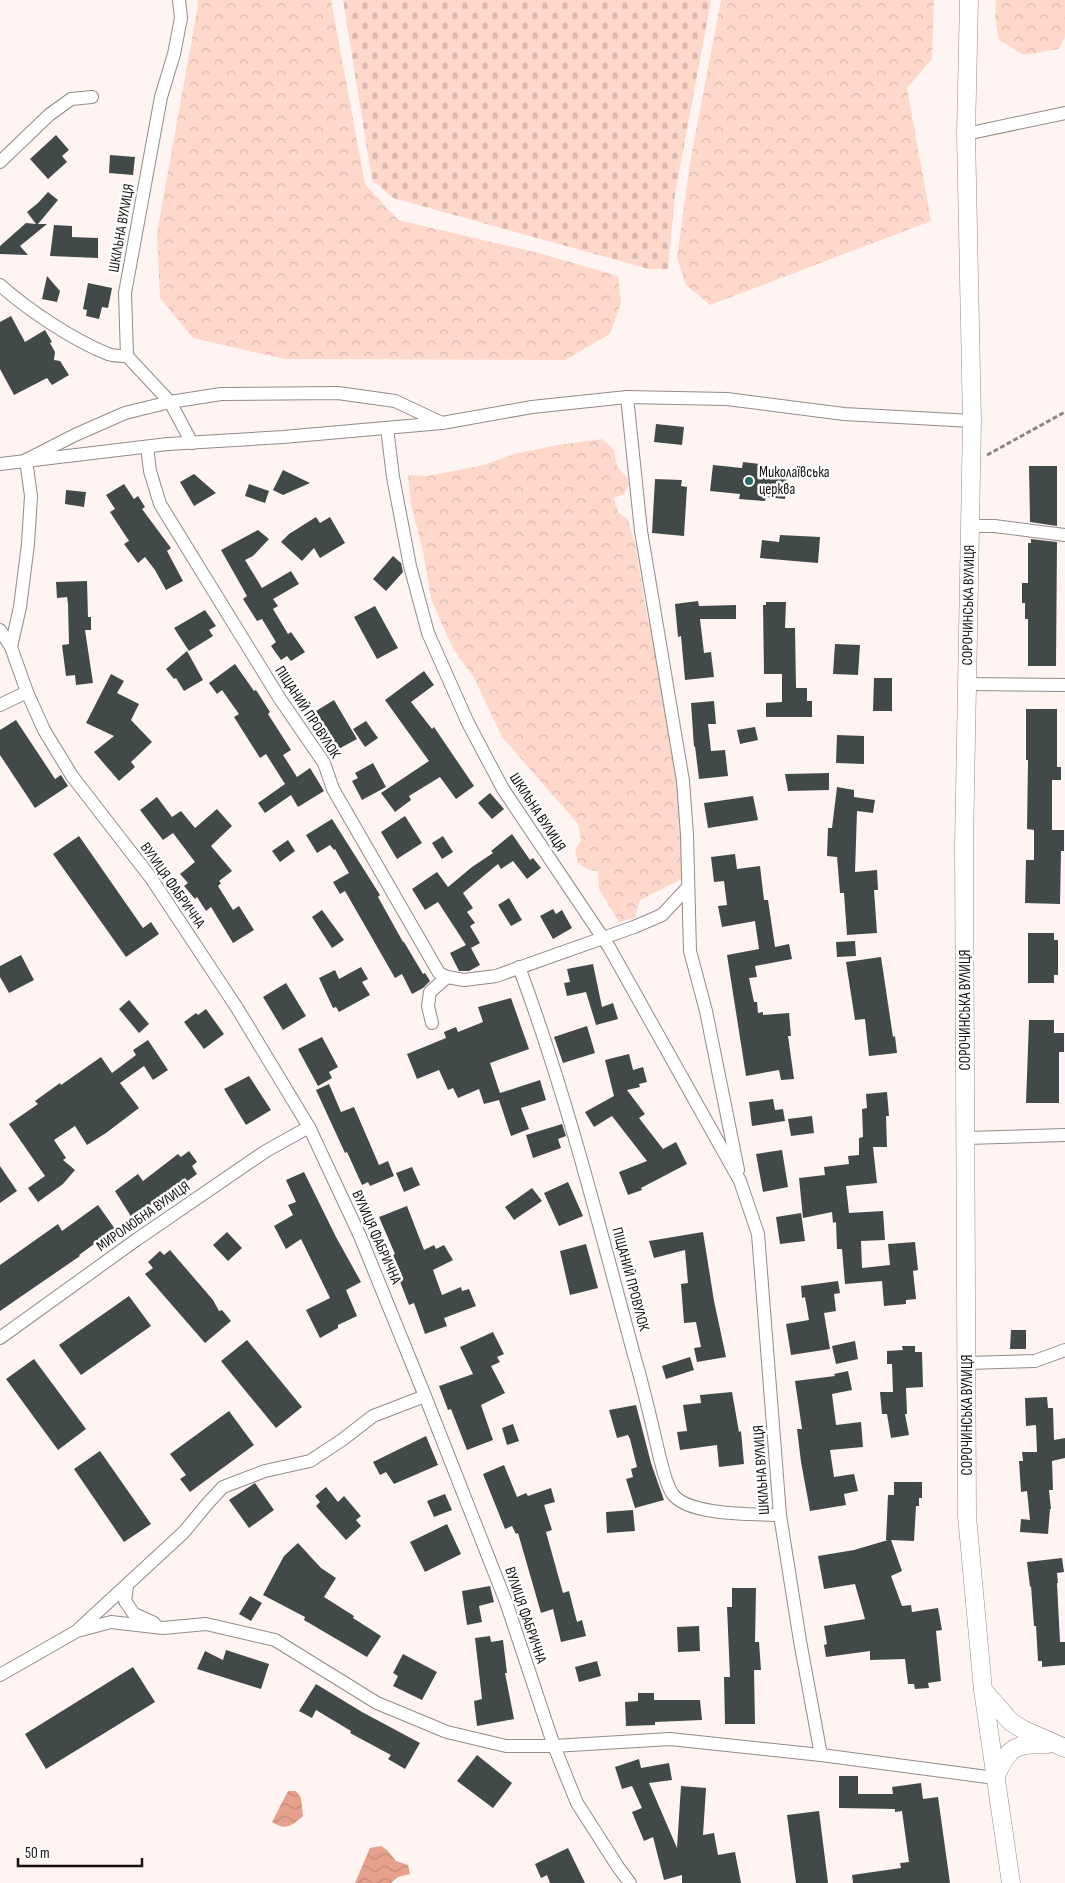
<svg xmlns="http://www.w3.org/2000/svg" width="1065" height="1883" font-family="'Sofia Sans Condensed',sans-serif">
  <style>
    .forest { fill: url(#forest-crowns) }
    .cemetery { fill: url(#cemetery-stones) }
    .water { fill: url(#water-waves) }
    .building { fill: #424a49 }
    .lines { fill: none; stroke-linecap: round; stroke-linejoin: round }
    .minor-casing { stroke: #938b88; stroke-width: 14 }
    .secondary-casing { stroke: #938b88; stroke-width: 19 }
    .path { stroke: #8c8684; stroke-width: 3; stroke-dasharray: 5 2.5; stroke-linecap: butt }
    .minor { stroke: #fff; stroke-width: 12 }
    .secondary { stroke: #fff; stroke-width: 18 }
    .poi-dot { fill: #226c66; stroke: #fff; stroke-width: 2 }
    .labels { text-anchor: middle; stroke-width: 5; stroke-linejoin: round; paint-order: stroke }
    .street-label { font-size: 15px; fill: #151211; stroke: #fff }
    .poi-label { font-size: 15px; fill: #151211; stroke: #fff; text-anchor: start }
  </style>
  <defs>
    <pattern id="forest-crowns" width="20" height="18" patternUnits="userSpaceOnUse" patternTransform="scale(1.25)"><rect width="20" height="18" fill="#ffd8cc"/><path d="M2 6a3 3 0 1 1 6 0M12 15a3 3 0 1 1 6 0" fill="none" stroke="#dab8ae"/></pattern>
    <pattern id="cemetery-stones" width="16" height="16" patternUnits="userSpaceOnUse" patternTransform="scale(1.25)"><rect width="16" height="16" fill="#ffd8cc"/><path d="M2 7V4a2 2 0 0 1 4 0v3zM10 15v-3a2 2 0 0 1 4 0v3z" fill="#dab8ae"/></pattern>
    <pattern id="water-waves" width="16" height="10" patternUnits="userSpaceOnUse" patternTransform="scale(1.25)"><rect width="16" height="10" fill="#e6a08b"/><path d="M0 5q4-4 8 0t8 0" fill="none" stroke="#c48977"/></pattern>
  </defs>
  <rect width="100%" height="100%" fill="#fef5f2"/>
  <!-- forest -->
  <g class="forest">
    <path d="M197 0H331L365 184 398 220 539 253 618 276 621 303 610 334 565 360 285 359 193 338 160 298 157 233 198 5Z"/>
    <path d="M721 0H934L932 59 907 88 931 221 710 305 686 285 677 258 690 162Z"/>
    <path d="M996 0H1065V37L1059 49 1024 55 999 40 995 17Z"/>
    <path d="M602 439 614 450 617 466 627 478 629 484 624 494 614 498 618 512 628 520 635 544 647 615 653 638 678 779 679 819 686 877 640 900 635 918 619 922 599 889 598 871 589 870 578 863 575 850 581 840 578 824 502 737 474 678 454 650 445 631 431 599 423 551 411 505 408 475 427 476 484 465 514 454 558 445Z"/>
  </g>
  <!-- cemetery -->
  <path class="cemetery" d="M343 0H711L675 194 668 269H649L393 198 372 180Z"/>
  <!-- water -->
  <g class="water">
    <path d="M288 1791H296L301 1798 303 1816C291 1826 286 1831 272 1822Z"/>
    <path d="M381 1846 387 1850 396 1861 408 1865 410 1874 398 1877 391 1883H355L370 1848Z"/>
  </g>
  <!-- building -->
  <g class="building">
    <path d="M56 135 69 150 62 156 67 162 48 179 30 159Z"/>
    <path d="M110 155 135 157 133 175 109 173Z"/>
    <path d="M48 192 58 200 38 224H47L20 246 28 255 0 254V246L26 223 36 224 27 212 38 203Z"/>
    <path d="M54 225 72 226V237L98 238V258L50 256Z"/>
    <path d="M47 276 60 291 57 302 42 299Z"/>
    <path d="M88 283 112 288 108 308 102 307 99 319 86 316 87 310 83 309Z"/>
    <path d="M11 316 25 342 45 330 52 342 50 343 55 352 54 360 60 361 69 375 52 385 47 378 14 395 0 369V322Z"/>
    <path d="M656 424 684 427 682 445 654 442Z"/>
    <path d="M743 462 769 465 768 469 787 471 785 499 766 497 765 501 739 499 740 494 710 491 713 465 742 468Z"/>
    <path d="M1029 466H1057V526L1030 522Z"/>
    <path d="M283 470 310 483 283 495 273 490Z"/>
    <path d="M194 474 216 493 194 506 180 482Z"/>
    <path d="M655 479 682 480 681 486 687 487 684 536 652 533Z"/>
    <path d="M124 484 134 499 138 496 145 507 142 509 171 548 167 551 183 581 166 590 155 570 145 557 138 563 124 544 129 541 110 512 115 509 106 495Z"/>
    <path d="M249 484 269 491 265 503 245 496Z"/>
    <path d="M66 490 86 492 84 507 65 504Z"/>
    <path d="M316 517 320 523 330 517 345 543 320 558 314 548 302 561 281 542 289 534Z"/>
    <path d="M258 530 269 539 253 556 245 560 262 588 291 571 299 584 273 599 278 606 273 609 288 634 291 632 305 652 291 661 287 656 281 660 271 646 276 642 262 619 257 621 243 599 247 596 221 550Z"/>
    <path d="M780 535 820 537 818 563 760 558 762 540 779 542Z"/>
    <path d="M1031 539 1057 542 1056 666H1028V619H1025V603H1022V583H1028V543H1031Z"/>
    <path d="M393 556 401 563 403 572 386 591 373 579Z"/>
    <path d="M87 581 88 617H91V630H85L93 683 76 685 75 675 66 676 62 645 69 644 68 604 67 597 57 598 56 582Z"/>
    <path d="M698 601 699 606 736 605V619H700L704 653 711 652 714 677 685 680 681 636 678 637 675 604Z"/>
    <path d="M766 602H786L785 628H795L796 688H807V701H812V717H766V703L782 702V674H764L763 605H766Z"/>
    <path d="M375 606 398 648 377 659 354 617Z"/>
    <path d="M205 610 216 626 209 630 213 636 189 651 174 628Z"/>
    <path d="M835 644 860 645 858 675 833 674Z"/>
    <path d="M187 651 203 680 184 691 176 678 174 679 166 669Z"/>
    <path d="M235 664 254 691 256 690 270 712 268 714 291 750 283 755 297 777 310 768 324 791 298 807 291 795 265 813 258 803 285 784 266 754 260 758 234 717 239 714 222 690 217 694 209 683Z"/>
    <path d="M424 671 434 685 411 702 432 729 434 727 474 786 456 799 440 777 409 796 411 800 395 812 381 793 429 761 385 700Z"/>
    <path d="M111 674 124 681 117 693 139 704 131 720 152 742 131 762 135 767 119 781 94 752 114 736 86 723Z"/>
    <path d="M874 678H892V711H873Z"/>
    <path d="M334 700 357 739 333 752 316 722 321 720 316 711Z"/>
    <path d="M714 701 716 724H708L711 751 725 750 728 776 699 779 695 746 694 747 691 703Z"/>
    <path d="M1026 709H1057V767H1061V780H1052V830H1064V851H1061L1060 904 1025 903 1026 860H1034V830L1027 829 1028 760H1026Z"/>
    <path d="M16 720 55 779 61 775 68 786 35 808 0 755V730Z"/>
    <path d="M366 721 378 738 365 747 353 729Z"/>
    <path d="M755 727 758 740 740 744 737 730Z"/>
    <path d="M837 735 864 736V764L836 763Z"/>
    <path d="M373 763 386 787 362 800 352 781 358 778 355 773Z"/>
    <path d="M829 773V790L788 791 785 774Z"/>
    <path d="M837 787 854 790V797L875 800 873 813 857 811 855 872 877 870 878 890H874L877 933 847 935 844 893H840L837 857 827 856 828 828H832Z"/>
    <path d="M490 793 504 809 492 819 478 803Z"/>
    <path d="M753 796 758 820 708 828 704 803Z"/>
    <path d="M157 797 172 817 181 811 195 828 217 809 232 826 211 846 232 871 219 881 221 883 218 886 233 910 239 906 254 930 233 943 211 907 206 911 197 897 195 899 184 886 188 883 180 874 195 862 173 833 163 840 140 810Z"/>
    <path d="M405 816 422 843 397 859 381 832Z"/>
    <path d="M332 819 380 895 378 897 403 942H404L423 974 425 973 430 981 423 988 412 994 402 974 395 978 345 891 340 894 333 882 349 873 335 849 334 850 330 845 317 853 306 835Z"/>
    <path d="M512 834 530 860 533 858 541 868 527 879 513 861 501 869 498 864 463 893 473 908 467 912 475 923 470 926 480 943 471 948 480 965 469 971H459L450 953 466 945 438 902 425 910 412 889 437 872 448 887 472 867 493 853 491 851Z"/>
    <path d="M79 836 143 928 151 922 159 934 126 957 53 854Z"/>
    <path d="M443 836 453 852 442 859 432 843Z"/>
    <path d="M288 840 295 851 280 862 272 851Z"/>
    <path d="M735 854 737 869 760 866 764 900H768L775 947 789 944 792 959 755 966 757 977 749 978 754 1002H757L758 1013 763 1012V1015L789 1013 791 1036H788L794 1079 781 1080 779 1070 746 1076 727 955 759 949 755 921 722 927 718 906 727 905 724 881 714 882 711 857Z"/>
    <path d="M509 898 522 920 511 926 498 905Z"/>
    <path d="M553 909 556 914 562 910 572 928 553 939 540 916Z"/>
    <path d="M322 910 344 940 332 948 312 917Z"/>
    <path d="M1028 933H1054V940H1058V975H1054V983H1028Z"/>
    <path d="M855 941 856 956 837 957 836 942Z"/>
    <path d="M21 955 34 980 9 993 0 977V966Z"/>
    <path d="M881 957 893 1037 895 1036 897 1053 869 1056 865 1019 855 1020 846 962Z"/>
    <path d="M593 964 602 1007 613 1003 618 1019 596 1025 586 992 567 996 564 983 570 982 567 969Z"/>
    <path d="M361 967 368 979 362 982 370 995 339 1012 336 1007 333 1008 319 978 335 970 339 979Z"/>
    <path d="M286 983 306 1016 283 1030 263 997Z"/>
    <path d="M511 998 529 1049 490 1063 500 1093 540 1080 546 1100 521 1108 529 1129 511 1136 499 1100 484 1104 479 1089 458 1098 453 1088 448 1090 439 1070 417 1079 407 1054 446 1038 444 1032 456 1027 458 1032 483 1022 478 1007Z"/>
    <path d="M129 1000 149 1024 139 1033 119 1009Z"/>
    <path d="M206 1009 224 1034 204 1049 184 1022 196 1013 198 1015Z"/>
    <path d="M1029 1020H1054V1033H1064V1052H1059V1103H1026Z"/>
    <path d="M587 1026 595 1053 563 1063 554 1037Z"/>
    <path d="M322 1037 338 1067 329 1072 332 1078 318 1086 298 1049Z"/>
    <path d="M148 1040 168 1070 153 1080 144 1066 120 1083 139 1108 106 1133 87 1145 75 1126 54 1140 66 1158 63 1160 75 1170 63 1184 38 1202 28 1188 45 1176 9 1124 38 1104 35 1101 60 1083 61 1085 101 1057 112 1073 136 1055 133 1050Z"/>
    <path d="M629 1054 633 1070 643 1067 647 1082 639 1084 640 1087 627 1090 645 1114 639 1118 663 1149 676 1142 687 1164 641 1188 642 1190 628 1195 619 1172 647 1161 612 1116 594 1127 585 1112 614 1096 605 1060Z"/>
    <path d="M249 1076 271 1110 246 1125 224 1089Z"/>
    <path d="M329 1084 341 1112 354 1107 379 1165 388 1161 394 1176 370 1186 368 1182 362 1185 347 1152 345 1153 316 1090Z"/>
    <path d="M887 1092 889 1116H886L887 1147H873L877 1183 846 1186 849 1213 883 1211 885 1240 861 1241 862 1268 890 1265 888 1244 915 1242 918 1270 913 1271 916 1299 906 1300V1304L884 1306 882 1281 845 1284 842 1249H837L836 1222 833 1223 832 1212 803 1218 799 1178 825 1175 824 1167 849 1164 848 1156 859 1155V1138L863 1137 862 1109 867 1108 866 1094Z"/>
    <path d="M773 1099 775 1110 783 1109 785 1121 752 1126 749 1102Z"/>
    <path d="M812 1116 814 1133 791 1136 788 1119Z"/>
    <path d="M562 1124 566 1136 558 1139 561 1148 533 1158 526 1135Z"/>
    <path d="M782 1150 788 1187 763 1192 756 1154Z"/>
    <path d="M189 1151 197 1162 192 1166 197 1174 153 1206 152 1204 132 1218 115 1191 138 1174 143 1181 178 1154 181 1157Z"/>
    <path d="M0 1166 17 1191 0 1203Z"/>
    <path d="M412 1167 420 1185 404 1192 396 1173Z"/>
    <path d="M304 1172 336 1237 361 1282 346 1290 357 1316 338 1325V1328L320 1338 306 1310 330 1298 301 1239 286 1249 274 1226 293 1215 288 1205 296 1202 286 1180Z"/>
    <path d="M568 1182 583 1216 559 1226 544 1193Z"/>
    <path d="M532 1188 542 1201 514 1220 505 1207Z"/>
    <path d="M98 1205 115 1229 79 1255 80 1256 0 1311V1265L58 1224 62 1231Z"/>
    <path d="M407 1206 424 1250 434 1245 436 1249 444 1245 453 1260 433 1270 442 1295 461 1287 462 1291 469 1289 476 1306 444 1318 447 1326 425 1334 414 1303 409 1305 399 1279 403 1278 393 1255 395 1254 379 1217Z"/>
    <path d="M801 1213 805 1241 780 1244 776 1217Z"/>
    <path d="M227 1232 242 1248 228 1261 213 1245Z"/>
    <path d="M703 1232 714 1301 726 1357 697 1362 694 1348 701 1347 696 1322 684 1323 681 1284 688 1283 685 1250 654 1258 649 1241Z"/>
    <path d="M586 1244 598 1288 570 1295 560 1251Z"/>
    <path d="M170 1250 213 1300 219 1311 222 1310 231 1321 205 1343 145 1274 153 1268 148 1262 160 1251 164 1255Z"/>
    <path d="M838 1281 840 1293 834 1294 836 1311 824 1313 830 1349 791 1355 786 1324 809 1320 805 1297 802 1298 801 1286Z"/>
    <path d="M129 1296 151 1326 81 1375 59 1345Z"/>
    <path d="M1011 1330H1026V1349H1010Z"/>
    <path d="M493 1332 504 1354 497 1357 500 1362 491 1366 505 1393 481 1405 493 1440 467 1450 451 1409 448 1410 439 1386 473 1374 460 1347Z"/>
    <path d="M247 1340 302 1407 276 1428 221 1361Z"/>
    <path d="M855 1341 858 1359 836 1364 832 1346Z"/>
    <path d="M902 1346H915V1352H922L923 1387 906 1388 907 1414H905L909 1435 891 1438 887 1414H882L880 1392H893L892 1364H887V1351L903 1350Z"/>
    <path d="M690 1357 694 1370 666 1379 662 1366Z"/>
    <path d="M34 1359 86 1429 58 1450 6 1379Z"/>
    <path d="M848 1371 852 1390 832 1394 836 1425 861 1422 863 1447 830 1450 834 1477 854 1474 858 1491 844 1494 846 1505 810 1511 801 1462 797 1429H802L795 1381 835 1376 834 1374Z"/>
    <path d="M732 1392 739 1432 741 1431 744 1464 719 1467 717 1445 680 1450 677 1432 687 1431 683 1405 701 1403 700 1395Z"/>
    <path d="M1047 1397 1048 1408H1053L1054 1440 1065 1438V1458L1052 1461 1053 1490H1049L1051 1509H1050L1048 1534 1020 1532 1021 1519 1030 1520 1027 1491 1021 1492 1019 1461H1023L1022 1452H1037L1036 1425 1026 1426 1025 1398Z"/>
    <path d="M636 1405 651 1463 664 1500 635 1508 626 1479 633 1477 631 1469 637 1467 630 1439 628 1435 617 1438 609 1410Z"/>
    <path d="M229 1411 254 1445 190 1492 180 1479 186 1475 170 1454Z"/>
    <path d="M513 1424 519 1441 507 1445 502 1428Z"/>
    <path d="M426 1436 438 1465 394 1484 386 1472 380 1475 373 1462Z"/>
    <path d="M100 1451 151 1524 124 1542 74 1469Z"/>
    <path d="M504 1465 517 1497 526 1493 528 1496 551 1488 555 1502 544 1505 552 1530 546 1532 563 1593 569 1591 577 1622 582 1620 586 1636 561 1642 553 1609 541 1613 518 1533 516 1534 512 1526 505 1529 483 1474Z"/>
    <path d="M894 1482H922V1498H919V1506H916L914 1541 891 1540 902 1571 891 1576 902 1606 911 1605 912 1612 938 1608 942 1630 936 1631 941 1681 928 1683 929 1688 915 1689 914 1684H908L905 1659 870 1660V1651L826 1657 824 1645 827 1644 824 1626 865 1619 855 1584 824 1589 818 1556 854 1550 888 1540H886L888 1495H894Z"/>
    <path d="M255 1483 274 1510 249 1528 229 1500Z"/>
    <path d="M326 1487 338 1502 344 1496 361 1516 356 1520 361 1526 346 1540 316 1506 320 1502 315 1496Z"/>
    <path d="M445 1494 452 1510 434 1517 427 1501Z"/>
    <path d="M633 1510 635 1531 607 1533 606 1512Z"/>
    <path d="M447 1524 461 1554 425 1572 410 1542Z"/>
    <path d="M298 1543 321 1568 336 1578 324 1597 354 1616 353 1618 381 1636 367 1657 304 1620 305 1617 263 1595 284 1556Z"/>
    <path d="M1062 1558 1064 1572 1057 1573 1058 1583H1057L1060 1642H1065V1665L1042 1667V1661H1038L1036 1626H1034L1031 1586 1030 1587 1027 1562Z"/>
    <path d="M490 1586 494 1602 479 1606 482 1622 467 1625 462 1591Z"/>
    <path d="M732 1588H756L755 1642H759L761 1670H754L755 1724H725L724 1677H730L727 1607H732Z"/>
    <path d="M250 1596 262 1603 251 1621 239 1614Z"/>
    <path d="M699 1626 700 1651 678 1652 677 1627Z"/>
    <path d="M490 1636 491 1642 503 1640 507 1673H505L514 1719 477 1726 474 1701 482 1699 475 1638Z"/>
    <path d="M226 1650 269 1664 261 1689 197 1669 205 1651 223 1660Z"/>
    <path d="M403 1654 437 1672 422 1700 393 1686 398 1676 393 1673Z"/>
    <path d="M597 1661 601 1676 579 1682 575 1667Z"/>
    <path d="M133 1667 155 1702 46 1769 25 1734Z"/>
    <path d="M316 1684 362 1712 420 1743 405 1769 388 1759 391 1755 350 1733 351 1731 316 1710 312 1718 299 1711Z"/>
    <path d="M638 1693H654V1700H700L702 1720 655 1722V1725L626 1726 625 1702 638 1701Z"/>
    <path d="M477 1755 512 1783 493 1808 457 1781Z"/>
    <path d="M639 1759 641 1768 669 1763 672 1780 649 1783 677 1848 681 1786 706 1788 703 1835 714 1833 718 1855 735 1852 741 1883H682V1875L664 1880 653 1837 644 1841 632 1812 642 1808 632 1786 622 1789 615 1767Z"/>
    <path d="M839 1776H858V1794H893L892 1787 921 1783 923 1799 938 1797 950 1883H853L852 1875 901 1868 900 1863 909 1862 902 1811 895 1812V1809L839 1808Z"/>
    <path d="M819 1811 828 1883H796L787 1815Z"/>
    <path d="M568 1848 585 1883H550L547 1875 541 1878 535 1864Z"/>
  </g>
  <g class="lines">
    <defs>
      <g id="minor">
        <path d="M179 0 181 18 174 54 161 97 125 293 127 356 170 402 192 443"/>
        <path d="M966 134 1065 113"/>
        <path d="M0 162 49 115 71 99 92 97"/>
        <path d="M0 285C28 310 73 340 108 354 113 356 121 356 127 356"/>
        <path d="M627 397 641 531 683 781 687 835 690 951 706 1011 738 1170"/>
        <path d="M442 423 395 401 338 393 221 394 170 402 125 413 75 435 26 460 31 496 28 544 20 607 11 647 27 692 44 730 72 776 151 878 237 1008 309 1127 360 1236 425 1396 506 1602 554 1746 577 1803 618 1867 630 1883"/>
        <path d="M387 428 393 477 410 566 428 633 468 723 503 789 609 947 740 1181 758 1234 780 1515 800 1641 821 1755"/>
        <path d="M147 447 150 471 160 504 280 699 324 763 333 789 439 973 447 977 464 980 496 976 634 927 662 915 688 887"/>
        <path d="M0 464 168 444 283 437 442 423 532 407 627 397 727 399 844 414 972 421"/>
        <path d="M970 526H994L1065 535"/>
        <path d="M0 630 11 647"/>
        <path d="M966 684 1065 685"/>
        <path d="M0 705 27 692"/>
        <path d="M519 967C566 1093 599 1225 634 1355 643 1385 650 1416 657 1446 660 1458 665 1483 672 1493 686 1516 755 1514 780 1515"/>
        <path d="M432 1023 428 1006 430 992 447 977"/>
        <path d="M966 1138 1065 1135"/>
        <path d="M0 1338 136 1240 266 1151 309 1127"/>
        <path d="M967 1363 1035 1361 1065 1350"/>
        <path d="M127 1586 125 1601 134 1614 154 1623"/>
        <path d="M79 1629 184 1532 208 1503 223 1487 265 1471 310 1461 342 1440 373 1416 425 1396"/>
        <path d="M0 1675 77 1631 111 1622 163 1628 206 1624 275 1640 377 1703 447 1732 506 1746H554L670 1739 821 1755 995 1778"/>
      </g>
      <g id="secondary">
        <path d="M969 0 966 134 972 421 964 844 967 1516 983 1690 1011 1883"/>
        <path d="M983 1690 1011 1722 1024 1730 1065 1748"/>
        <path d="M995 1778C1008 1747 1015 1743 1048 1744"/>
      </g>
    </defs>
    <!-- minor casing -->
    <use href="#minor" class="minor-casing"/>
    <!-- secondary casing -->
    <use href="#secondary" class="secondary-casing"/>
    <!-- path -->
    <path class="path" d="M987 455 1065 412"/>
    <!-- minor -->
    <use href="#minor" class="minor"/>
    <!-- secondary -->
    <use href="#secondary" class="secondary"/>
  </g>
  <!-- markers -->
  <circle class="poi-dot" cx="749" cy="481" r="5"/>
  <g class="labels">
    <!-- street labels -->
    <g class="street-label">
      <text transform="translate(121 228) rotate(-80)" y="5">ШКІЛЬНА ВУЛИЦЯ</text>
      <text transform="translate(968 605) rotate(-89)" y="5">СОРОЧИНСЬКА ВУЛИЦЯ</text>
      <text transform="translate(308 712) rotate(57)" y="5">ПІЩАНИЙ ПРОВУЛОК</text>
      <text transform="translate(538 812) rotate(57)" y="5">ШКІЛЬНА ВУЛИЦЯ</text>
      <text transform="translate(173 885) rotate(55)" y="5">ВУЛИЦЯ ФАБРИЧНА</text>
      <text transform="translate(965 1010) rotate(-90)" y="5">СОРОЧИНСЬКА ВУЛИЦЯ</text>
      <text transform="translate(143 1216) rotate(-35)" y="5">МИРОЛЮБНА ВУЛИЦЯ</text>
      <text transform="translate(377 1237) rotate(66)" y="5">ВУЛИЦЯ ФАБРИЧНА</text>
      <text transform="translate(631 1279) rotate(75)" y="5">ПІЩАНИЙ ПРОВУЛОК</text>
      <text transform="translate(967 1415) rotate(-90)" y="5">СОРОЧИНСЬКА ВУЛИЦЯ</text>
      <text transform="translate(761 1470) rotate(-94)" y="5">ШКІЛЬНА ВУЛИЦЯ</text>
      <text transform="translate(526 1615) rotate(71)" y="5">ВУЛИЦЯ ФАБРИЧНА</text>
    </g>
    <!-- poi labels -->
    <g class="poi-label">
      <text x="759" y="477">Миколаївська<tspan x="759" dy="17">церква</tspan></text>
    </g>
  </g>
  <!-- scale -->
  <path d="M18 1858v8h124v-8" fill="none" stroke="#151211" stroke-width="2.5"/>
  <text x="25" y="1858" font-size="15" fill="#151211" stroke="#ffffff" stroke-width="4" paint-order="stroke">50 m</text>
</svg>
